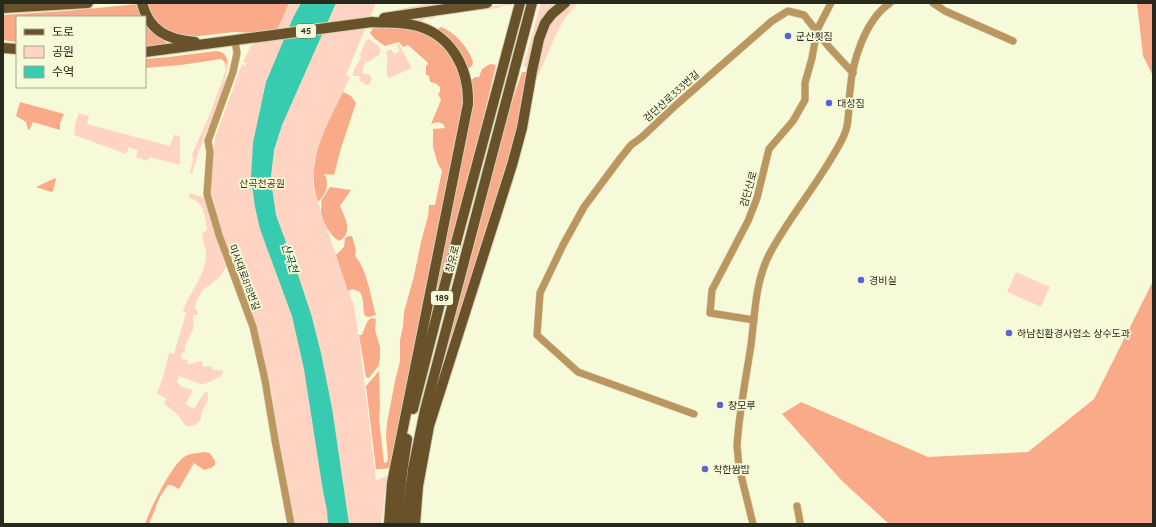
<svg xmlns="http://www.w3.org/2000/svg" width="1156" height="527" font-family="Quicksand,'Noto Sans KR',sans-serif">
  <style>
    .green { fill: #ffd4c2 }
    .forest { fill: #f9ab89 }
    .water { fill: #37ccaf }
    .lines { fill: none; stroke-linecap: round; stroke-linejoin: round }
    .minor-casing { stroke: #d2d4b7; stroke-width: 8 }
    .primary-casing { stroke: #d2d4b7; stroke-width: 12 }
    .minor { stroke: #bb975f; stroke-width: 7 }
    .primary { stroke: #69512a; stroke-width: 10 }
    .poi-dot { fill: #5761d8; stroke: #f7fad9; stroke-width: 1.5 }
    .labels { text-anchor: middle; stroke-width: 3.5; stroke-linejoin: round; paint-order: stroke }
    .shield { fill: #f7fad9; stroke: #666855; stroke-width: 1 }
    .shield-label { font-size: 9px; font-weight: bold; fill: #28291d }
    .poi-label { font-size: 10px; fill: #28291d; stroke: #f7fad9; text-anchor: start }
    .street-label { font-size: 10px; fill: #28291d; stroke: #f7fad9 }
    .park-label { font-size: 10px; fill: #642808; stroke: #f7fad9 }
    .water-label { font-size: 11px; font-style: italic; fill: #0d4b3f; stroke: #f7fad9 }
  </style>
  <rect width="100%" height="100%" fill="#f7fad9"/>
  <!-- green -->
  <g class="green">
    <path d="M272 3H376L346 75 350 77 323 135 314 161 313 183 314 192 354 306 361 354 376 480 387 476 381 524H293L274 415 272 393 257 332 220 229 210 188 215 138 242 64 245 66 246 63 243 62 251 46 253 45Z"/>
    <path d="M431 3H464L391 14 394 10Z"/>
    <path d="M512 3V5L502 6 498 8 435 16 433 19 427 18 420 22 409 19Z"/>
    <path d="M541 3H556C537 20 535 43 528 67H523Z"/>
    <path d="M571 3H578L565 18 558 30 534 85 547 27 565 6Z"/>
    <path d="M369 39 376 44 380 48V54L368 62H365L362 73 370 75 372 79 369 85H366L360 81V76H353C353 69 358 64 361 57L360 54 365 42Z"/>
    <path d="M399 44 412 68 389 78 387 76C386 68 389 58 386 52L391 49 394 54 400 51 397 45Z"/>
    <path d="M223 59 228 64 224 87 198 154 192 174 190 172 193 160 192 154 210 114 226 70Z"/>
    <path d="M79 113 89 116 87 124 170 146 174 135 180 136V165L150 157 147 161 136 157 138 151 129 147 126 154 74 135 75 124Z"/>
    <path d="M190 193 205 198 212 225 226 267 220 277 203 290 197 300 195 308 197 310 198 315H193C193 320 194 325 193 329 190 338 184 343 185 352L181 354 182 360 187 359 188 364 202 361 203 367 211 366 212 369 223 371 221 376 205 384H201L179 376 177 381 180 386 193 390 186 404 194 409 204 393 207 392C212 403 200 407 201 419 196 425 194 427 186 426L177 414 164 404 166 399 157 393 163 377 169 353 174 354 186 313 183 311C189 293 205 276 206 255 206 248 202 241 202 233L207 230C206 222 204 210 200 204 197 201 192 199 189 197V194Z"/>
    <path d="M1016 272 1050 287 1041 307 1007 292Z"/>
  </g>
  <!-- forest -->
  <g class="forest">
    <path d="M146 3H289L277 30 255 33 234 32 191 37H178L156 23Z"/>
    <path d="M1137 3H1153V76L1143 56Z"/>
    <path d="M138 4 142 17H17V42L3 40V15L65 11Z"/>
    <path d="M145 23 154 34 169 44 145 48Z"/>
    <path d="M400 26 424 31 446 47 464 81 463 102 391 468C385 468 381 470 376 469L366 386 379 371 380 408 379 419 384 463 387 462 388 459 386 436 387 423 395 381 400 361V340L403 326 404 312 414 276 421 242 428 216 429 205H435L442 171 438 164 433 147V129L445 128 443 124 438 122 431 124 441 100 438 94 440 92V87L435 83 430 82 429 76 426 75V66L428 64 427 62 408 45 403 47 399 42 385 46 375 39 370 33 373 28Z"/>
    <path d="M441 27C455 32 469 49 473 62L472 66 468 69 436 30Z"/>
    <path d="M216 51C225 52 227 56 228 64L221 59 181 65 145 68V59L169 57Z"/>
    <path d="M490 64 496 65 473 162 428 332H427L469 82 475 77H479L482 69Z"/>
    <path d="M522 72H526L527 74C522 91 520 107 518 124 516 133 512 141 512 152L439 379 438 378 509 111Z"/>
    <path d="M343 92 351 96 356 103 341 148 334 175 325 174 324 175 326 177C329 186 325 196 318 202 304 162 327 126 343 92Z"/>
    <path d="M20 102 64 114 60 123V130L33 122 30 129 28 130 26 122 16 116Z"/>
    <path d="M55 178 56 179 53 191 51 192 36 187Z"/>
    <path d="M330 187 351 190 340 206C345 218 354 233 339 241 329 235 323 222 321 211 321 207 322 205 321 201Z"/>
    <path d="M349 236H352L356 250 355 256C367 269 371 298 376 315L368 317 365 316C362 307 365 301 360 292L352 289 348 291 336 255 344 247 345 238Z"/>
    <path d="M1153 281V524H889L842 481 782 414 801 402 928 457 1028 452 1094 399Z"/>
    <path d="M371 318 376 319 375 330 380 347V357L379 365 369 378 366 377 359 335H362L367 322Z"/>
    <path d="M205 452 210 453 215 461V465L211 468 204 470 194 463 179 489 171 485H168L160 497 149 524H145C150 509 171 466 184 457 189 453 199 453 205 452Z"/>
  </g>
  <!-- water -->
  <path class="water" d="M301 3H336L282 125 274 150 271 176 272 188 276 215 299 278 311 314 321 353 332 408 349 524H328L327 510 323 491 304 369 292 316 260 229 255 207 251 177 253 143 266 82 293 18Z"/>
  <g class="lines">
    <defs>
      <g id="minor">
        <path d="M933 3 945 11 1013 41"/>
        <path d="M235 41 237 53 233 72 208 141 210 152 207 194 219 235 253 327 265 380 275 440 291 524"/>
        <path d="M754 320 710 313 712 290 748 221 757 198 769 149 793 121 805 100V83L812 58 817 30 831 3"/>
        <path d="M694 414 578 372 537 335 540 293 563 245 584 207 619 160 631 145 642 137 676 105 772 21 788 11 804 15 829 47 853 73"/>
        <path d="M797 506 800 522 799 524"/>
        <path d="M753 524 739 467 737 446C739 412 746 378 751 345 755 314 755 281 770 253 786 223 808 196 826 167 833 155 842 143 846 130 850 117 848 104 850 91 852 62 865 20 890 3"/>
      </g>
      <g id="primary">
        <path d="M142 3C149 31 168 40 195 42"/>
        <path d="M3 8 88 3"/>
        <path d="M384 18 487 3"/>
        <path d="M3 48 17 49"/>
        <path d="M145 52 372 22C385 23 400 22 413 25 451 33 469 68 468 104L392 483 389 524"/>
        <path d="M413 409 441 299 520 3"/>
        <path d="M397 524 402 473 407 439"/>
        <path d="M406 524 413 469 425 410 532 3"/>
        <path d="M415 524 418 486 429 426 512 165 522 128 532 71 539 39 545 23 552 14 565 3"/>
      </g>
    </defs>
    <!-- minor casing -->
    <use href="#minor" class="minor-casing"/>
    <!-- primary casing -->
    <use href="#primary" class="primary-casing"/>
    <!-- minor -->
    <use href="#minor" class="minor"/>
    <!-- primary -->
    <use href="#primary" class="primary"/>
  </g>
  <!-- markers -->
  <g class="poi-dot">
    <circle cx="788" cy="36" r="4"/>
    <circle cx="829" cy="103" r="4"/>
    <circle cx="861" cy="280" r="4"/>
    <circle cx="1009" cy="333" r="4"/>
    <circle cx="720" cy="405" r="4"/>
    <circle cx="705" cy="469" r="4"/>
  </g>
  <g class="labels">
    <!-- shield labels -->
    <g class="shield">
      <rect x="296" y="24" width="20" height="14" rx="3"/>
      <rect x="431" y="291" width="22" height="14" rx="3"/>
    </g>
    <g class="shield-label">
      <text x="306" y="34">45</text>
      <text x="442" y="301">189</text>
    </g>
    <!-- poi labels -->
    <g class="poi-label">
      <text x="796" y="40">군산횟집</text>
      <text x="837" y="107">대성집</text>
      <text x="869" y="284">경비실</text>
      <text x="1017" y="337">하남친환경사업소 상수도과</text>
      <text x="728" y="409">창모루</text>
      <text x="713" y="473">착한쌈밥</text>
    </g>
    <!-- street labels -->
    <g class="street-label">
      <text transform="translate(671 96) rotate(-42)" y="4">검단산로333번길</text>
      <text transform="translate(748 189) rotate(-74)" y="4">검단산로</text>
      <text transform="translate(452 259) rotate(-75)" y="4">창우로</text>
      <text transform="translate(245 277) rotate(69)" y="4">미사대로818번길</text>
    </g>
    <!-- park labels -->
    <g class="park-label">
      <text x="262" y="187">산곡천공원</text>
    </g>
    <!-- water labels -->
    <g class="water-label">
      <text transform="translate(290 258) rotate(72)" y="4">산곡천</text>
    </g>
  </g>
  <!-- border -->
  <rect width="1156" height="527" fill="none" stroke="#28291d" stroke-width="8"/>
  <!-- legend -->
  <rect x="16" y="16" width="130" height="72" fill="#f7fad9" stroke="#a4a68e"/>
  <rect x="24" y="29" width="20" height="6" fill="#69512a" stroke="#a4a68e"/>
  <text x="52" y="36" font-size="12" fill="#28291d">도로</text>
  <rect x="24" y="46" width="20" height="12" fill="#ffd4c2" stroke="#a4a68e"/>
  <text x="52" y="56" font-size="12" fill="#28291d">공원</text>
  <rect x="24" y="66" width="20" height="12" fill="#37ccaf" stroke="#a4a68e"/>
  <text x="52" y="76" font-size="12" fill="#28291d">수역</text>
</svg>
